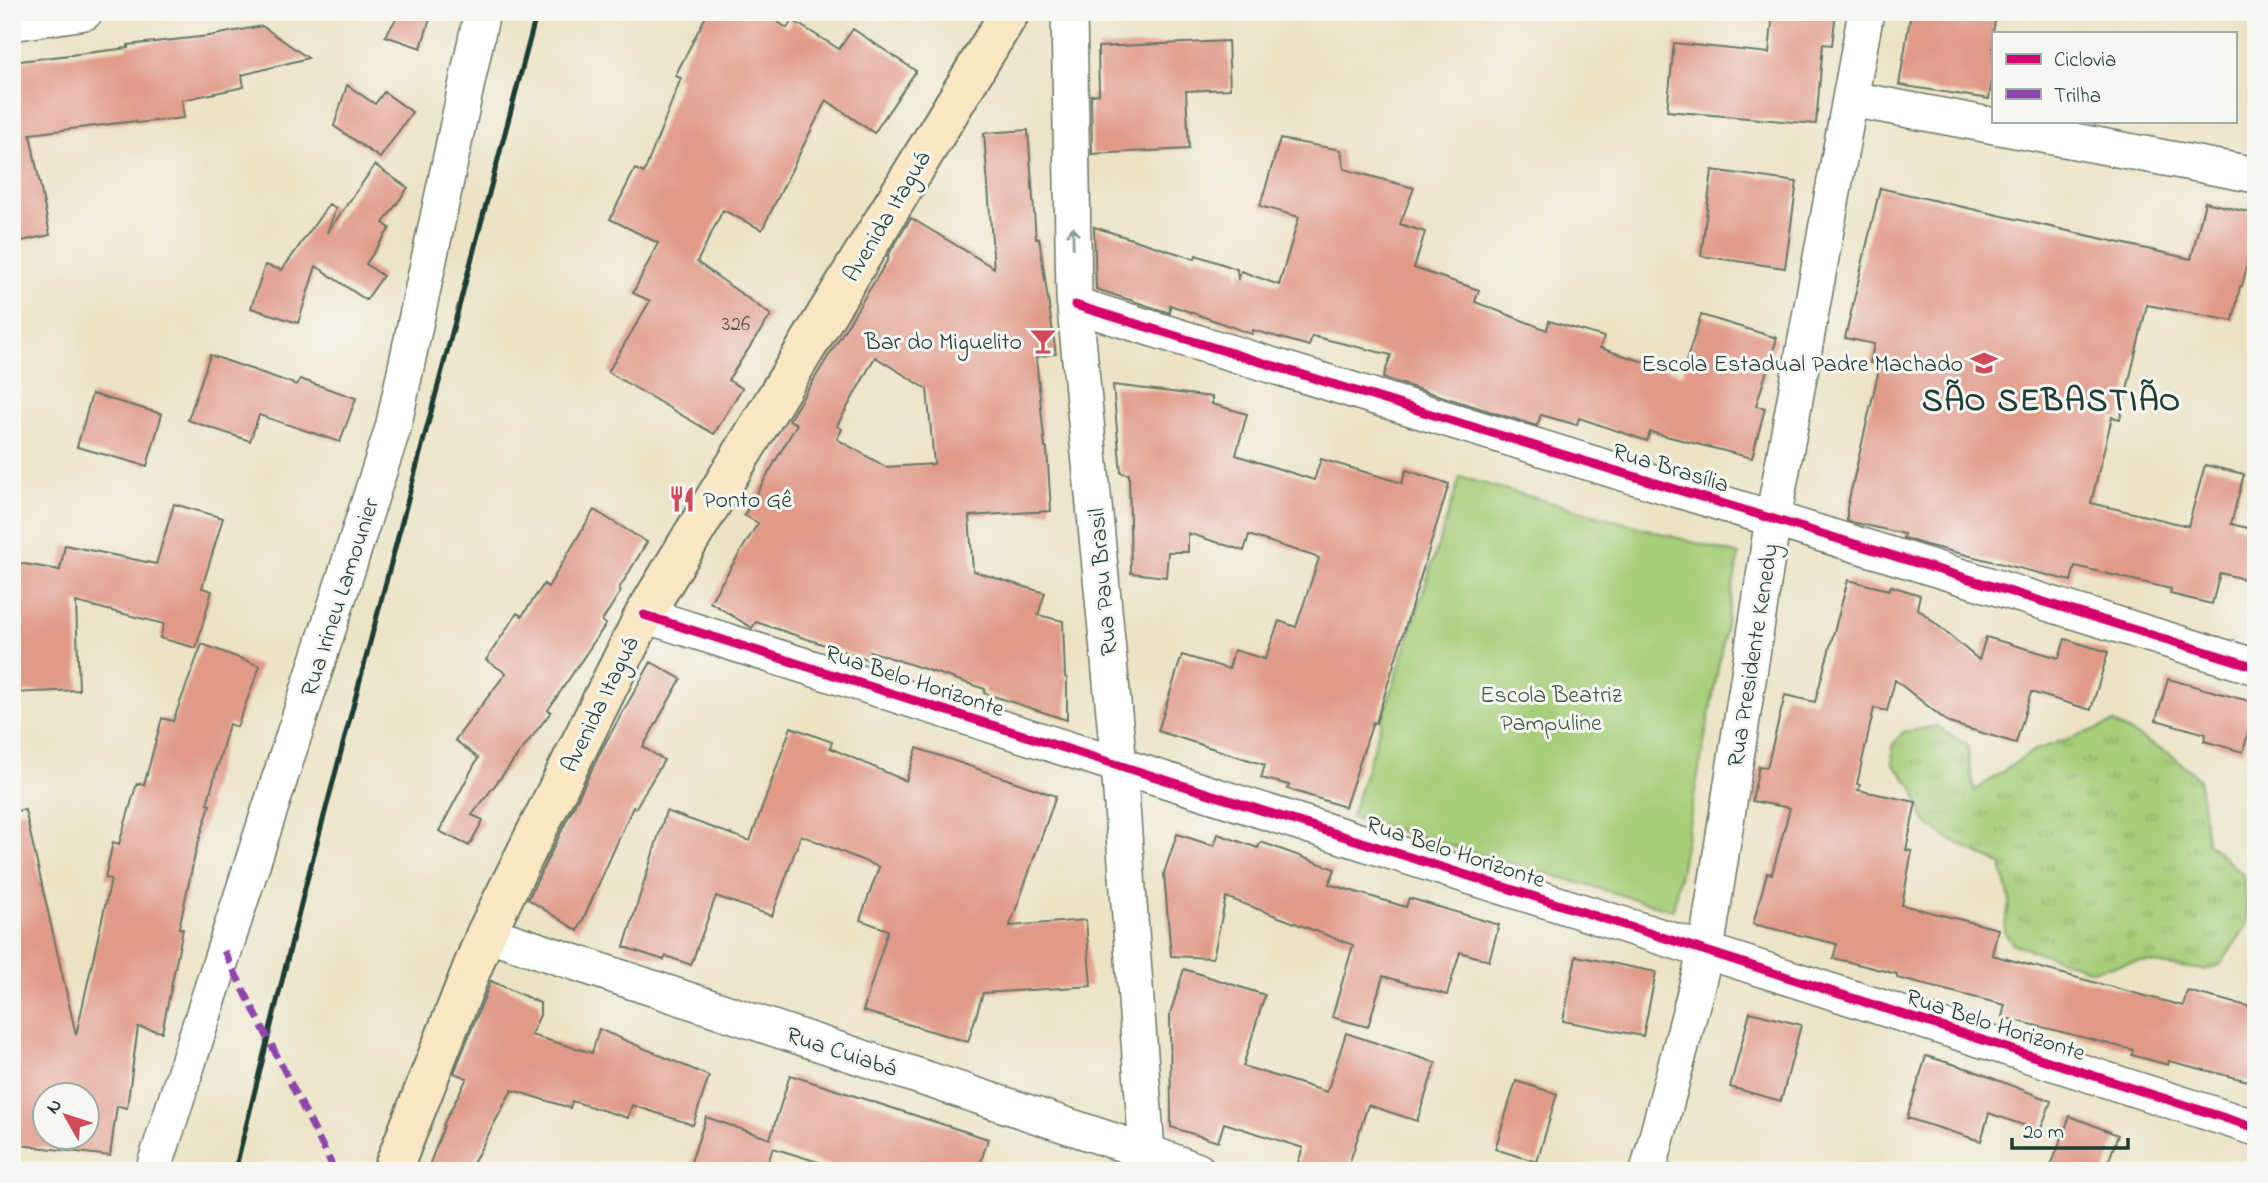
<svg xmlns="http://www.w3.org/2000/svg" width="2268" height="1183" font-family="'Indie Flower',sans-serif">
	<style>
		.grass { fill: url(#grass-tufts); stroke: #638656; stroke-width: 2 }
		.park { fill: #a7ce79; stroke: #638656; stroke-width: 2 }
		.building { fill: #e19a88; fill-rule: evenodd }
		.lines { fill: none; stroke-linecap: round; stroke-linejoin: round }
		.minor-casing { stroke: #677766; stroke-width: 38 }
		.secondary-casing { stroke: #677766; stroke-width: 42 }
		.minor { stroke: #fff; stroke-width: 35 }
		.secondary { stroke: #fae7c3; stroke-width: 38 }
		.rail { stroke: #1f3d34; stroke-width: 5 }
		.quiet { stroke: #8e44ad; stroke-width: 7; stroke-dasharray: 14 7; stroke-linecap: butt }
		.cycleway-casing { stroke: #f6f6f2; stroke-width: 13 }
		.cycleway { stroke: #d6006c; stroke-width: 9 }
		.oneway { stroke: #8f9e9a }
		.labels { text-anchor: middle; stroke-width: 6; stroke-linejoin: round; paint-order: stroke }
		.number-label { font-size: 21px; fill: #505449 }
		.street-label { font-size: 24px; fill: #1f3d34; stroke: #f6f6f2 }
		.poi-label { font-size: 24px; fill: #1f3d34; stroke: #f6f6f2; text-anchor: end }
		.park-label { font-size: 24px; fill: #3a5a42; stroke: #f6f6f2 }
		.district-label { font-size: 32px; font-weight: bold; letter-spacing: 2px; fill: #1f3d34; stroke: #f6f6f2 }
	</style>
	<defs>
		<pattern id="grass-tufts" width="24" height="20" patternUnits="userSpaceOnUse" patternTransform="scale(1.75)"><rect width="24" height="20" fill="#a7ce79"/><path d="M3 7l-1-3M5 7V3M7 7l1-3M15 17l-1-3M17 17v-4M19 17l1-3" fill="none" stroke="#87a864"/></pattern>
	</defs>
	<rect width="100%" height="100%" fill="#f6f6f2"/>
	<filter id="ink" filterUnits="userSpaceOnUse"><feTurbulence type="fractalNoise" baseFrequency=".0143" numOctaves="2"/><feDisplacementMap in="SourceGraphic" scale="14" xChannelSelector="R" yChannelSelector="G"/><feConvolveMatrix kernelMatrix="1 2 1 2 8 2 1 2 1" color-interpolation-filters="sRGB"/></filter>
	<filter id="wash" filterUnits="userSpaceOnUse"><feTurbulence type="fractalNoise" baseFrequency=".00686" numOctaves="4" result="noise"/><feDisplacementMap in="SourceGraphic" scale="28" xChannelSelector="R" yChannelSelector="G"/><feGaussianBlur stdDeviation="1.57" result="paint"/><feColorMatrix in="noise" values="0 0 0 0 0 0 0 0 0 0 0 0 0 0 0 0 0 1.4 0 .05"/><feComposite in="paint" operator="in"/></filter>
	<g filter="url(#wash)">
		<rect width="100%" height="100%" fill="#ece3c4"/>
		<path class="grass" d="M2113,723L2173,756L2199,778L2207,842L2243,875L2248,924L2220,965L2203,970L2139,961L2091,970L2013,944L2004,931L2010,899L2001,865L1943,836L1924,820L1914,788L1893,764L1892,746L1903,732L1936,726L1967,745L1974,791L2033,751Z"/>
		<path class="park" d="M1460,477L1739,555L1673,910L1351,817Z"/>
		<g id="blocks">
			<path class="building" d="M401,12H432L421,48L385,36Z
				M708,12H763L787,28L792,20L839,49L853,29L916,71L874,133L826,100L762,230L723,210L697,262L771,315L728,380L742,388L714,434L608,372L650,301L633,293L658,243L610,219L635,169L644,173L681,78L675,76Z
				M1773,12H1836L1832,45L1823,44L1816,124L1667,111L1674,43L1769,53Z
				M1911,12H1997L1993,32V73L1989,99L1899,85Z
				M262,26L308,58L242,75L244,87L182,100L184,118L136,123V121L30,134L50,235L12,243V62L128,48V45L209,36Z
				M1228,41L1230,89L1186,91L1189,149L1092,154L1091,95L1099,94L1098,47Z
				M347,85L375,104L384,92L412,112L380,158L334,126Z
				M1028,130L1036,239L1039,238L1056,354L1036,357L1045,448H1047L1051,511L969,516L973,571L1045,593L1038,615L1063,621L1065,677H1067V720L984,693L985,689L870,651L867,659L756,622L752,628L710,602L758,523L744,515L797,424L789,420L889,258L887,257L911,218L994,268L984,133ZM875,357L927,389L934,464L886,467L837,439L842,429L837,426Z
				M1280,139L1341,150L1344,169L1414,188L1400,224L1425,232L1414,268L1479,290L1475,302L1547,330L1549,321L1604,337L1600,348L1682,374L1701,315L1777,338L1756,406L1765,408L1752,458L1650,432L1647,441L1579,418L1577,425L1541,415L1537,426L1383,378L1391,355L1312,336L1309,346L1253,330L1252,334L1170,305V313L1096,289L1094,227L1195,259L1196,255L1237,269L1238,280L1241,271L1279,285L1299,217L1260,206Z
				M375,165L408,188L383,223L390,228L366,264L383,276L366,300L316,266L298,323L251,308L265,265L282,270L329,204L336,208L327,233Z
				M1712,170L1797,182L1785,268L1701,256Z
				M1880,188L2191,259L2205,202L2256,214V228L2242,286H2240L2233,321L2147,305L2120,419L2112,417L2091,503L2188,526L2205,465L2244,474L2231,524L2256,530V582L2220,573L2212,604L2170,594L2171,589L2075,566L2071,581L1926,545L1903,538L1904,534L1847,521V508L1880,365L1870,363L1874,344L1845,338Z
				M210,355L297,385L300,379L356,398L340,442L259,415L250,441L188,420Z
				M1113,385L1212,397V404L1247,414L1236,455L1314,480L1321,459L1402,483L1406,470L1449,484L1376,723L1373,722L1345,807L1288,789L1289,785L1261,778L1265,765L1158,731L1182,655L1229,669L1234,650L1265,659L1279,621L1296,627L1319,558L1249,535L1244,551L1188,533V552H1168L1166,577L1131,573L1129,474L1121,473Z
				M92,394L162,414L147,466L77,447Z
				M174,504L223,518L202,588L212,591L196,648L160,638L164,624L76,602L79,690L12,693V562L60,570L65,545L156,564Z
				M594,510L647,542L619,589L621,591L602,621L606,624L548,710L551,712L472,815L483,820L469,846L439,831L478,758L455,740L506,673L486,660L517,613L522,616L544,584L548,587Z
				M1848,580L1889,590L1891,586L1920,595L1917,608L1979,660L1986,637L2059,658L2065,639L2108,652L2091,710L2031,692L2016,743L1949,723L1895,680L1887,711L1874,708L1857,784L1860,785L1858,790L1916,802L1906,850L1912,851L1902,905L1998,929L1992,955L2183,1006L2187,991L2256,1008V1083L2169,1061L2168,1065L2132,1055L2133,1050L2002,1017L2005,1005L1897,978V974L1833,958L1837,944L1753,924L1767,873L1772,874L1790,808L1752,801L1759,766L1767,767L1785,695L1815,702Z
				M202,644L260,666L237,727L229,724L207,804L210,805L196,850L179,928L183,929L162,1032L138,1027L127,1108L117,1106L110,1156L12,1144V811L25,810L76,1035L111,879L105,878L113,842L119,844L137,783L144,785L162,718L173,721ZM46,1096H88V1138H46Z
				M651,662L681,679L643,747L664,760L635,809L633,807L578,931L528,899L603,747Z
				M2168,679L2256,703L2243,752L2204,741L2206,734L2156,720Z
				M791,727L832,742L830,748L906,781L917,748L1056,796L1010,926L1086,920L1091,986L983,993L968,1042L863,1011L888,930L860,920L879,867L801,835L772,916L716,896L691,965L666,956L664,960L624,947L666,811L750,841Z
				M1177,834L1214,846L1218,834L1258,848L1261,842L1335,869L1329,884L1406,907L1409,898L1499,925L1489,961L1460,952L1447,995L1383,976L1368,1027L1332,1017L1353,945L1226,897L1213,958L1171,956L1164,873Z
				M1576,956L1656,972L1643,1036L1563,1021Z
				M1184,969L1265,995L1243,1066L1327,1092L1346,1033L1436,1063L1417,1121L1368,1105L1347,1171H1295L1303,1148L1224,1123L1218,1142L1171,1127L1170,1014Z
				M491,981L540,1003V1015L531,1035L592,1053L599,1029L709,1076L693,1125L632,1105L628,1118L572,1101L570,1108L512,1090L469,1171H427L444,1126L443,1125L467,1078L454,1073Z
				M1750,1012L1801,1025L1781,1101L1730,1087Z
				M1926,1056L1969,1069L2051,1101L2040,1131L1989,1113L1981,1141L1907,1118Z
				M790,1075L988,1139L978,1171H847L773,1148L765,1171H688L706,1117L770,1139Z
				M1516,1081L1557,1094L1537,1162L1495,1149Z
				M2070,1116L2118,1135L2105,1171H2049Z"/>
		</g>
	</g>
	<g filter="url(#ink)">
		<use href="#blocks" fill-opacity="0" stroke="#677766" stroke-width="2"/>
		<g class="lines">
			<g class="minor-casing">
				<path id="minor" d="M1069,12L1074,297L1119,765L1147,1152
					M12,23L85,12
					M1851,99L2256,175
					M1075,305L2256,667
					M644,615L1706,951L2256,1128
					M486,933L1147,1152L1198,1171
					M153,1171L393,428L482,12
					M1648,1171L1706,951L1773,519L1866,12"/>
			</g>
			<g class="secondary-casing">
				<path id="secondary" d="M392,1171L486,933L644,615L1010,12"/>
			</g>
			<use href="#minor" class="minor"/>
			<use href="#secondary" class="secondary"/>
			<path class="rail" d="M235,1171L306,884L537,12"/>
			<path class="quiet" d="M224,951L335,1171"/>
			<g class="cycleway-casing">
				<path id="cycleway" d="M1075,305L2256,667
					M644,615L1706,951L2256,1128"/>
			</g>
			<use href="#cycleway" class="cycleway"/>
		</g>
		<defs><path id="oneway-shaft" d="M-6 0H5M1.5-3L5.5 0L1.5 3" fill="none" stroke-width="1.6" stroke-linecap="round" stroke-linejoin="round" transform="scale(1.75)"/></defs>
		<use class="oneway" href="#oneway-shaft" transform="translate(1073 237) rotate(-91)"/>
	</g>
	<defs>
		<g id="bar-bare" transform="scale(2.1)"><path d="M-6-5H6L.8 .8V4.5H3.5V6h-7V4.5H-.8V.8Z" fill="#d1495b" stroke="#f6f6f2" stroke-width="2.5" paint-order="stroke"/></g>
		<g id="school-bare" transform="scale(2.1)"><path d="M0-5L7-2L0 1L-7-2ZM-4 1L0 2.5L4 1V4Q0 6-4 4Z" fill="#d1495b" stroke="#f6f6f2" stroke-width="2.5" paint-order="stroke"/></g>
		<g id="restaurant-bare" transform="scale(2.1)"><path d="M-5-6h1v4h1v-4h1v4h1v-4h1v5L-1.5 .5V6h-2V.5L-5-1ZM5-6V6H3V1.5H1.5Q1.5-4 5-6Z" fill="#d1495b" stroke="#f6f6f2" stroke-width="2.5" paint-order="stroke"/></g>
	</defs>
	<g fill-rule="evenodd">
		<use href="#bar-bare" x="1043" y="341"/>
		<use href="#school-bare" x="1984" y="363"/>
		<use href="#restaurant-bare" x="682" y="499"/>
	</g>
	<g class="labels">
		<g class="number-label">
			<text x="736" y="330">326</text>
		</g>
		<g class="street-label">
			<text transform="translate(886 216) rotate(-59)" y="8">Avenida Itaguá</text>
			<text transform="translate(1671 467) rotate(17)" y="8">Rua Brasília</text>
			<text transform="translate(1102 582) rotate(-95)" y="8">Rua Pau Brasil</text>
			<text transform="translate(339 597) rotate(-72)" y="8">Rua Irineu Lamounier</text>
			<text transform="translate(1752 655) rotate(-81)" y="8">Rua Presidente Kenedy</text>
			<text transform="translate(915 680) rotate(18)" y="8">Rua Belo Horizonte</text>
			<text transform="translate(599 704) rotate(-64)" y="8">Avenida Itaguá</text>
			<text transform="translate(1456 851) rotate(18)" y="8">Rua Belo Horizonte</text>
			<text transform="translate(1996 1024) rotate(18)" y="8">Rua Belo Horizonte</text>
			<text transform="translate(842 1051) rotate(18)" y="8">Rua Cuiabá</text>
		</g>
		<g class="poi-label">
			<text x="1022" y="349">Bar do Miguelito</text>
			<text x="1963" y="371">Escola Estadual Padre Machado</text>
			<text x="703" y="507" text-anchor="start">Ponto Gê</text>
		</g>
		<g class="park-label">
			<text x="1551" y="702">Escola Beatriz<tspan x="1551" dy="28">Pampuline</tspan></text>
		</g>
		<g class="district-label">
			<text x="2052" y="410">SÃO SEBASTIÃO</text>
		</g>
	</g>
	<rect width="2268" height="1183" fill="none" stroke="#f6f6f2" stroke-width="42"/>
	<rect x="1992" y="32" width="245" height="91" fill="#f6f6f2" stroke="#a0aca6" stroke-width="2"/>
	<rect x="2006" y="54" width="35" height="10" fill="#d6006c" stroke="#a0aca6" stroke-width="2"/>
	<text x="2054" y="66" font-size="21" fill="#1f3d34">Ciclovia</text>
	<rect x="2006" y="89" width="35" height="10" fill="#8e44ad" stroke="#a0aca6" stroke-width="2"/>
	<text x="2054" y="102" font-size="21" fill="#1f3d34">Trilha</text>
	<g transform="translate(66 1116) rotate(309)"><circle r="33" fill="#f6f6f2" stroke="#a0aca6" stroke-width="2"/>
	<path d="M0-5L12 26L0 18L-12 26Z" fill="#d1495b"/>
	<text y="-10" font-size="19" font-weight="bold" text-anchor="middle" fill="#1f3d34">N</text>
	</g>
	<path d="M2012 1138v10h116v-10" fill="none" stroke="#1f3d34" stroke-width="3.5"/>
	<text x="2023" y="1138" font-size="21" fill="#1f3d34" stroke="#f6f6f2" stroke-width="5" paint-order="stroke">20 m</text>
</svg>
